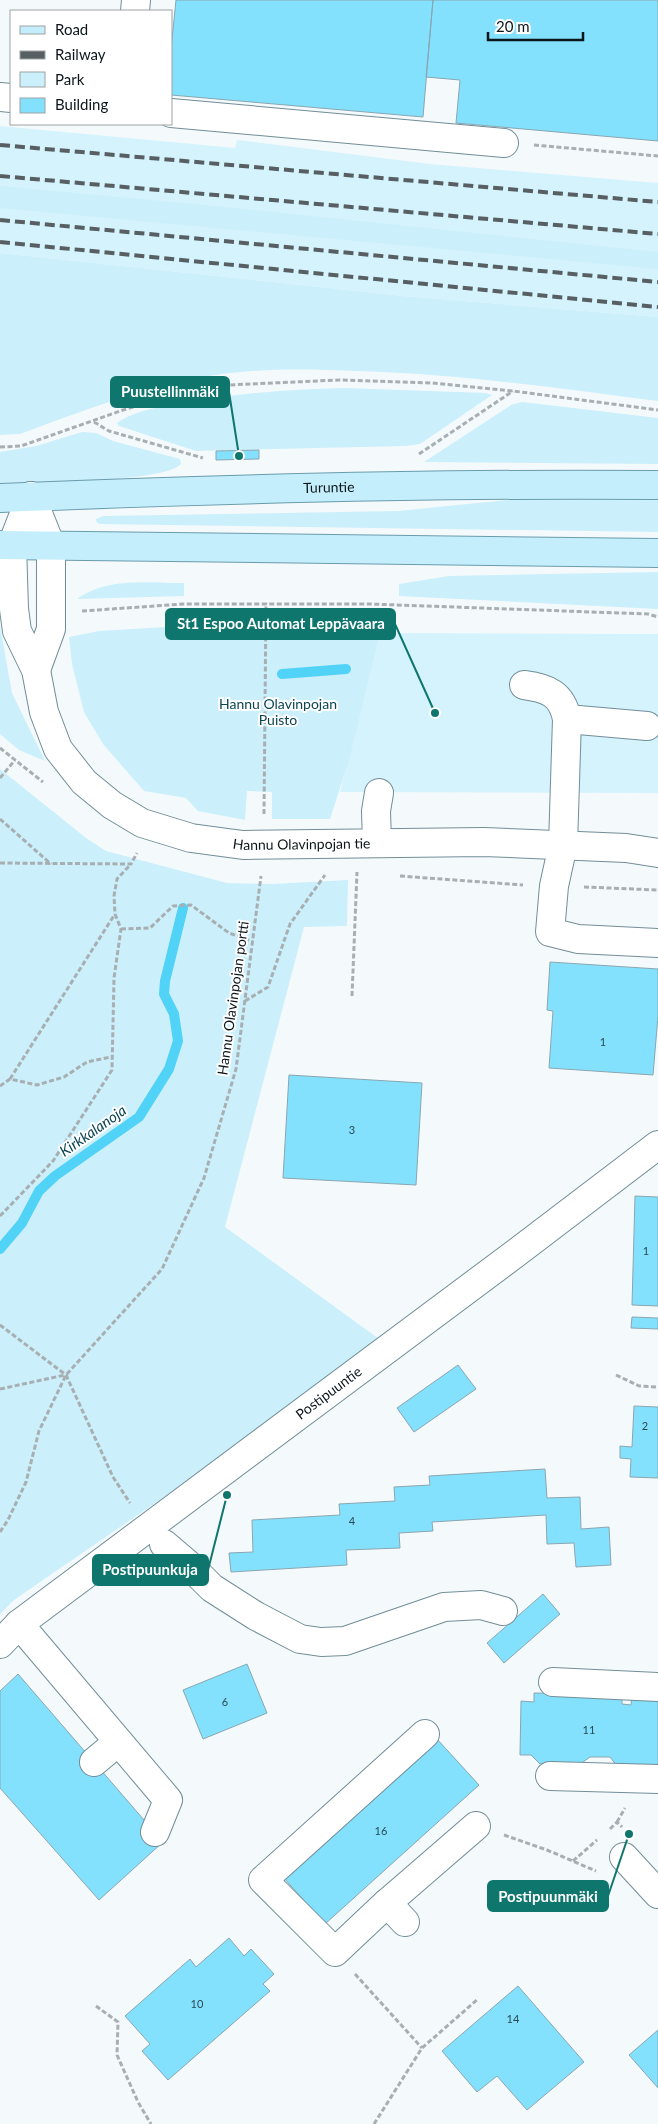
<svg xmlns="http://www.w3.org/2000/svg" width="658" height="2124" font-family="Lato,sans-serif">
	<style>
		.built { fill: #d4f3fd }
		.green { fill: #cbeffb }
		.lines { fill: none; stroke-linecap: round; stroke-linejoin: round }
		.stream { stroke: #51d2f7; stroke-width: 10 }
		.building { fill: #83e1fe; stroke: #8aa6b0 }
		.minor-casing { stroke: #728d97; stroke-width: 30 }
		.major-casing { stroke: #6a9bac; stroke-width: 30 }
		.path { stroke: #a8afb2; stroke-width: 3; stroke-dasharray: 5 2.5; stroke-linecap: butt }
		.minor { stroke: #fff; stroke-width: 28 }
		.major { stroke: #c4eefc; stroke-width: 28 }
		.rail { stroke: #575f63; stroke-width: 4; stroke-dasharray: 10 5; stroke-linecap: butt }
		.labels { text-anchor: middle; stroke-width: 4; stroke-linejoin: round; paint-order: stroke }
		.number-label { font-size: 11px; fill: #2a4953 }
		.street-label { font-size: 14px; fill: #0c161a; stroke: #fff }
		.park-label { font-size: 14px; fill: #0b4554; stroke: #fff }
		.water-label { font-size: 15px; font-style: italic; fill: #0b4554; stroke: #fff }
		.leader { fill: none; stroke: #0f766e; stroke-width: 2 }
		.callout-dot { fill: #0f766e; stroke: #fff; stroke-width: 2 }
		.callout { fill: #0f766e; stroke: #0f766e; stroke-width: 2 }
		.callout-label { font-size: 15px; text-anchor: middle; font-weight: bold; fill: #fff }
	</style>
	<rect width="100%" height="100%" fill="#f4fafc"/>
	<path class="built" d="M0,126L235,148L237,140L430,164L658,183V317L403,296L0,253Z
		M380,633L658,634V793L340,792Z"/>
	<path class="green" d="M0,186L205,205L658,252V269L0,208Z
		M0,253L403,296L658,317V401C558,388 459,374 358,371C310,369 262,368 215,375C148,385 83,411 20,434L0,435Z
		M345,388L486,393L492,395L420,444L405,446L196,451L119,426L117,423C137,409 165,406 189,402C241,393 292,389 345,388Z
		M522,402L658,418V464L424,462L511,405Z
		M82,432L96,433L113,441L180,459L181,464C164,483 30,482 0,483V452L36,446Z
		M555,497H658V532L100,524L97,523L96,519L103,516L398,511L517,499Z
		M658,572V609L399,596V584L449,576Z
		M184,583V596L77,599C107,577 149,583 184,583Z
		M249,622L250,632L380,633L349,760L330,819H272V792L247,791L245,820L198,811L186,798L144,791L103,744L84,712L72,664L69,637L99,631Z
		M0,626L12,693L45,761L19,750L0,734Z
		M0,769L86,838L106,851L227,883L273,884L348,880L347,926L304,927L225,1227L379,1339L161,1499L14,1600L0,1614Z"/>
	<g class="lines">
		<path class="stream" d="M282,674L346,669
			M0,1249L22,1223L39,1191L55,1176L139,1117L169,1069L178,1041L174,1014L164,994L165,981L183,908"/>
	</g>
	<path class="building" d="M176,0H433L423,117L171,95V49Z
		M433,0H658V141L456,123L460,80L426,77Z
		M259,450V459L216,460V451Z
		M550,962L658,969V1016L653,1075L549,1068L553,1011L547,1010Z
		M289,1075L422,1083L416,1185L283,1178Z
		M635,1196L658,1197V1306L632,1305Z
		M632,1317L658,1318V1329L631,1328Z
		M458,1365L476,1389L414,1432L397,1408Z
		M634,1406L658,1407V1478L630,1477L631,1459L620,1458V1446L632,1447Z
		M545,1469L547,1498L580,1497L581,1529L609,1527L611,1565L576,1567L574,1543L547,1544L546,1515L432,1522L433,1531L399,1533L400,1548L346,1550L347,1565L231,1572L229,1553L253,1552L252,1520L340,1515L339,1504L395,1501L394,1487L430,1485L429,1476Z
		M543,1594L560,1614L504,1663L487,1643Z
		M247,1664L267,1713L203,1739L183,1690Z
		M18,1674L163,1842L99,1900L0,1788V1691Z
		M534,1693L622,1695V1704L631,1705L632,1695H658V1767L617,1766L610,1757H590L579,1765L540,1764L531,1755H520L521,1701L534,1702Z
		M437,1739L479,1785L325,1924L283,1877Z
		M229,1938L244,1956L251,1949L274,1974L263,1984L270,1991L168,2080L142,2051L150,2044L125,2016L190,1959L196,1967Z
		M518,1986L584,2062L527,2110L497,2076L477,2092L442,2051Z
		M658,2030V2088L629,2055Z"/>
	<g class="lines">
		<g class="minor-casing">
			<g id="minor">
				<path d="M135,11L136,0"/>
				<path d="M0,97L11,98"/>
				<path d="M171,113L504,143"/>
				<path id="s1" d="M31,496L12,545L14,609L17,631L36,670L44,712L58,749L84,782L112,805L142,823L191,838L243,845L484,842L626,848L658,853"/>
				<path d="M31,496L51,546V629L36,670"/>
				<path d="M524,685C548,688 562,694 567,719L563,845L554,886L550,932L578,939L658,943"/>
				<path d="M567,719L647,726"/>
				<path d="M377,843L376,811L379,793"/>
				<path d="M164,1544L191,1567L212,1588L256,1616L300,1639L321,1642L345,1641L444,1607L481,1605L503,1611"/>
				<path d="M19,1624L168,1800L155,1832"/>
				<path id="s2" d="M0,1644L19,1624L516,1253L658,1145"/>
				<path d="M553,1682L658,1687"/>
				<path d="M94,1762L118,1742"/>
				<path d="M550,1776L658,1779"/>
				<path d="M624,1857L658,1894"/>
				<path d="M387,1903L476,1826"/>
				<path d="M405,1922L387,1903L335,1952L263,1880L425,1734"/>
			</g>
		</g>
		<g class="major-casing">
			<g id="major">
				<path id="s3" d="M0,498C219,489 439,483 658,485"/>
				<path d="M0,545L658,553"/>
			</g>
		</g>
		<path class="path" d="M534,145L658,156
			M94,422L109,431L203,458
			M0,447L21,446L123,410L206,386L339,380L432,383L513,391L658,410
			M419,454L513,391
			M82,611L184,604H370L648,614L658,617
			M0,748L43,782
			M0,778L15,760
			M264,814L266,603
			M0,819L51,864
			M0,863L131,864L137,853
			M400,876L523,885
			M584,887L658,890
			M121,929L150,928L173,906L191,905L229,933L252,941
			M352,996L357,872
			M245,1001L268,987L290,924L325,875
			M10,1079L115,914
			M0,1086L10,1079L37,1085L64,1077L87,1062L111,1057
			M0,1216L53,1161L112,1070L114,978L121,929L115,914L114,896L117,879L131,864
			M0,1325L66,1375L113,1477L130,1503
			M616,1375L639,1386L658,1387
			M0,1389L65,1375
			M0,1532L8,1520L26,1482L39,1431L66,1375L162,1269L204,1178L236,1069L261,876
			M617,1822L625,1808
			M610,1829L617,1822L622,1827
			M504,1835L547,1850L596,1871
			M573,1861L597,1840
			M355,1974L422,2048
			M96,2006L118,2022L117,2055L138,2102L151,2124
			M374,2124L422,2048L478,1999"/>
		<use href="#minor" class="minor"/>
		<use href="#major" class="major"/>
		<path class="rail" d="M0,145L658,202
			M0,176L658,234
			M0,220L658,282
			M0,242L658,307"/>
	</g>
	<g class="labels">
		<g class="number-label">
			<text x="603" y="1046">1</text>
			<text x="352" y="1134">3</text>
			<text x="646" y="1255">1</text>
			<text x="645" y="1430">2</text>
			<text x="352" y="1525">4</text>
			<text x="225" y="1706">6</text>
			<text x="589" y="1734">11</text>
			<text x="381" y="1835">16</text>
			<text x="197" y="2008">10</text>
			<text x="513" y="2023">14</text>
		</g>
		<g class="street-label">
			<text dy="5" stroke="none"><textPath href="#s3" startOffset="329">Turuntie</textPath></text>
			<text dy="5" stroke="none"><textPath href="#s1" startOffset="540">Hannu Olavinpojan tie</textPath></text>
			<text transform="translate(233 998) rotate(-82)" y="5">Hannu Olavinpojan portti</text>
			<text dy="5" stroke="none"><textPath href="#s2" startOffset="414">Postipuuntie</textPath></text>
		</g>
		<g class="park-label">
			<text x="278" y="709">Hannu Olavinpojan<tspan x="278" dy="16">Puisto</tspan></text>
		</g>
		<g class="water-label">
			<text transform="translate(93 1131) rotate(-35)" y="5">Kirkkalanoja</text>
		</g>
	</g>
	<path class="leader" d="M239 456L229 392M435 713L395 624M227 1495L208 1570M629 1834L608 1896"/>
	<g class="callout-dot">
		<circle cx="239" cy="456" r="5"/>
		<circle cx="435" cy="713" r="5"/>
		<circle cx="227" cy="1495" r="5"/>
		<circle cx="629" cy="1834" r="5"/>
	</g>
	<g class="callout">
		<rect x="111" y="377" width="118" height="30" rx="5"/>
		<rect x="166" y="609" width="229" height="30" rx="5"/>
		<rect x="93" y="1555" width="115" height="30" rx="5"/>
		<rect x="488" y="1881" width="120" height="30" rx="5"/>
	</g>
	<g class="callout-label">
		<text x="170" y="397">Puustellinmäki</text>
		<text x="281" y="629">St1 Espoo Automat Leppävaara</text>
		<text x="150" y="1575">Postipuunkuja</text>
		<text x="548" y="1902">Postipuunmäki</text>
	</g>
	<rect x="10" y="10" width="162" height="115" fill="#ffffff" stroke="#9ea2a3"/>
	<rect x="20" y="26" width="25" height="8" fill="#c4eefc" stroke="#9ea2a3"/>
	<text x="55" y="35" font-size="15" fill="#0c161a">Road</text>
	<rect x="20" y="51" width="25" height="8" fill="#575f63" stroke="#9ea2a3"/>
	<text x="55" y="60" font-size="15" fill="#0c161a">Railway</text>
	<rect x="20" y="72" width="25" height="15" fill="#cbeffb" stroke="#9ea2a3"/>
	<text x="55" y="85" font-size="15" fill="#0c161a">Park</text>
	<rect x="20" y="98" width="25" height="15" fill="#83e1fe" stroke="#9ea2a3"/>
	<text x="55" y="110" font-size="15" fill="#0c161a">Building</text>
	<path d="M488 32v8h95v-8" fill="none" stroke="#0c161a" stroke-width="2.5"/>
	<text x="496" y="32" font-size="15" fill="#0c161a" stroke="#ffffff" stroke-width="4" paint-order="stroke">20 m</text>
</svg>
